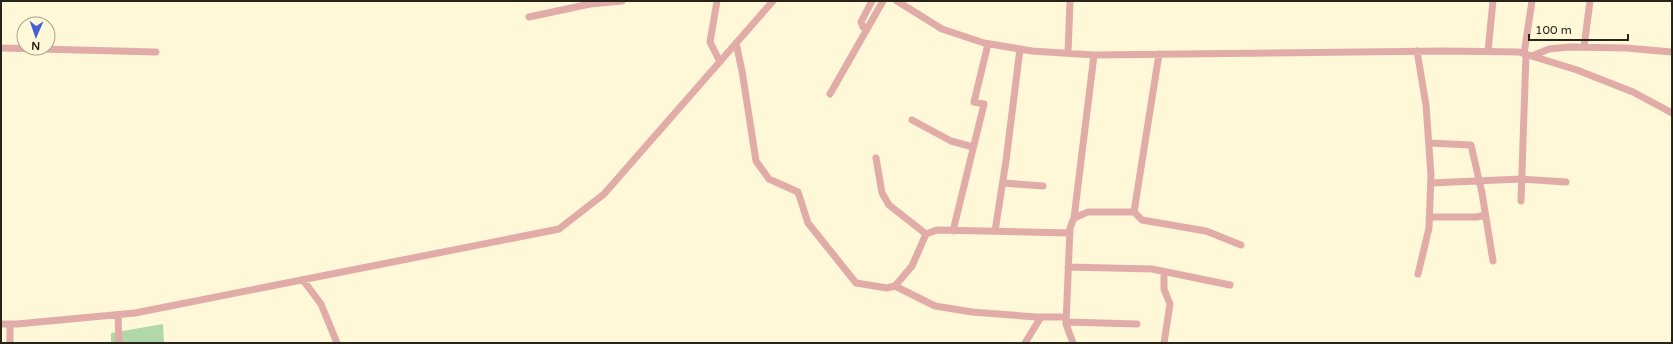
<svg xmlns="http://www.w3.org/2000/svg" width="1673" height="344" font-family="'Varela Round',sans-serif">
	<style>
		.green { fill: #b2d7a8 }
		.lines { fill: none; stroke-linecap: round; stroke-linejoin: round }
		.minor { stroke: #e1aca8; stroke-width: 7 }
	</style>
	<rect width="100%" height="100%" fill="#fef7d8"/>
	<path class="green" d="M163,324L164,343H111V333Z"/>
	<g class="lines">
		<path class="minor" d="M717,1L710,42L720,62
			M897,1L942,29L984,43L1032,51L1094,55L1445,51L1519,52L1577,70L1633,92L1672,113
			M529,17L590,4L622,1
			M867,29L863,27L861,22L872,1
			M736,43L742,71L756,161L769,179L798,192L808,223L856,283L887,288L895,286L935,306L972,312L1036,317H1066
			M1584,47L1590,1
			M1,48L156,52
			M1417,51L1426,105L1431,175L1429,228L1418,274
			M1488,51L1493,1
			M1068,53L1070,1
			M1524,54L1532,1
			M1532,56L1549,49L1569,47L1626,48L1672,52
			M830,94L883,1
			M912,120L951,141L973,147
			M1429,143L1471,145L1482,193L1493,261
			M876,158L882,193L889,205L926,234
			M1003,183L1043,186
			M1431,183L1521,179L1566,182
			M1521,201L1526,54
			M1134,212L1142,220L1206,231L1241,245
			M1429,217H1477L1485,215
			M1074,218L1094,55
			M953,231L984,104L974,102L988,44
			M995,231L1006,161L1020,49
			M1068,267L1152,269L1230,285
			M303,280L321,304L337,343
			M895,286L912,266L926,234L937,230L1070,233
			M118,315L119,343
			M1066,322L1137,324
			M1,324H17L135,313L559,229L604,194L773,1
			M10,324V343
			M1025,343L1041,317
			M1073,343L1066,324L1070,228L1074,218L1088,212H1134L1159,54
			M1164,343L1170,304L1164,289V272"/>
	</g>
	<rect width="1673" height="344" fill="none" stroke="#272519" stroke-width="4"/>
	<g transform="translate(36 36) rotate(182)"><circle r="19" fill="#fef7d8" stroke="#a8a38c"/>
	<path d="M0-3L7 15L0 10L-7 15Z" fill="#4560d3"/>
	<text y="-6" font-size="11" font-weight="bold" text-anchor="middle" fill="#272519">N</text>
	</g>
	<path d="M1529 34v6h99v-6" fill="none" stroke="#272519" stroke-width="2"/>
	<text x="1535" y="34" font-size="12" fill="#272519" stroke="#fef7d8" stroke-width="3" paint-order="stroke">100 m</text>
</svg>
